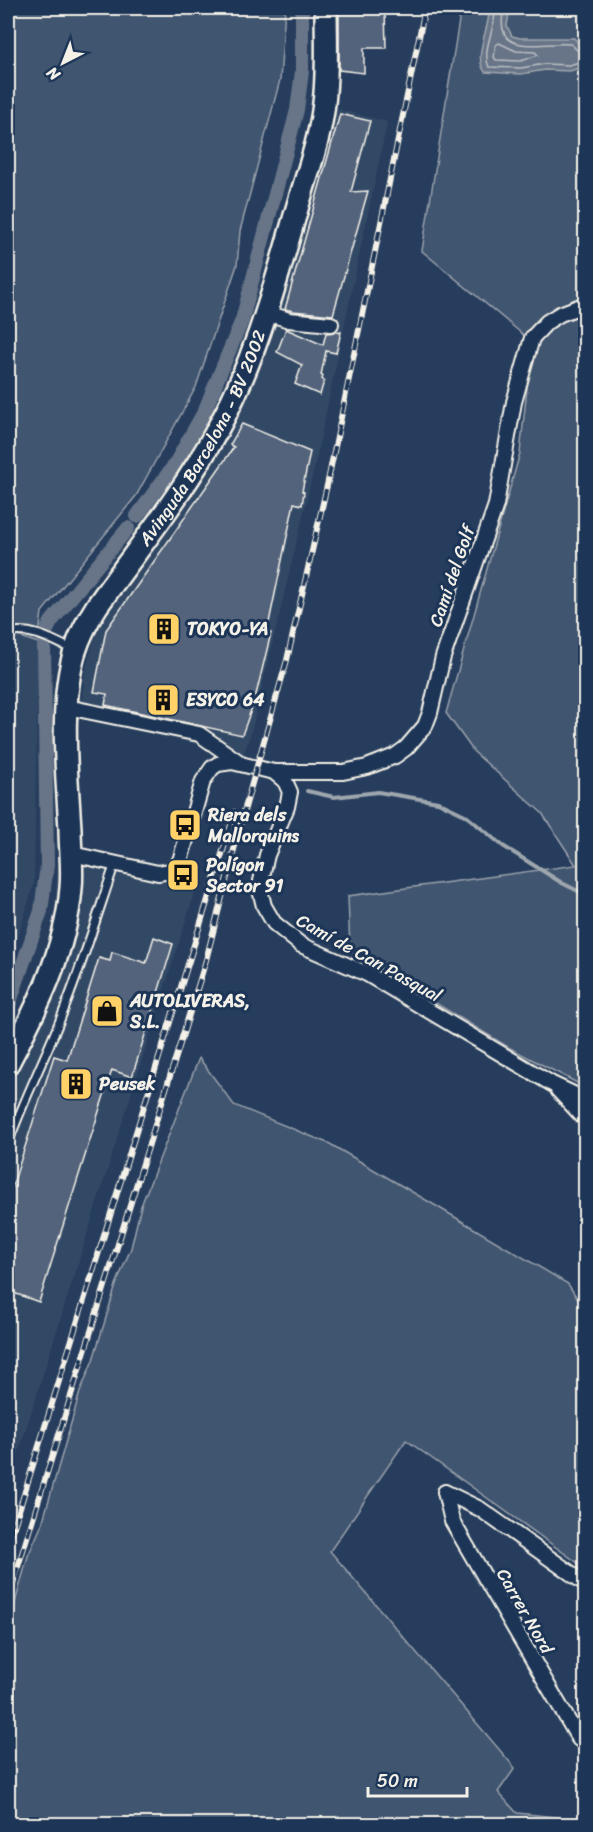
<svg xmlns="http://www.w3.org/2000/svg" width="593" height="1832" font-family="Sriracha,sans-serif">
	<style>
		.built { fill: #334966 }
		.green { fill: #40546f; stroke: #9aa2ac; stroke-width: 1.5 }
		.water { fill: #677588; stroke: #9fa7ae; stroke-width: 1.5 }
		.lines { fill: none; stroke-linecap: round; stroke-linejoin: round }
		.shore { stroke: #bcbfc2; stroke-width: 1.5 }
		.stream { stroke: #9fa7ae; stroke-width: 4 }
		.canal { stroke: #677588; stroke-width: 14 }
		.building { fill: #52647b; stroke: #f4f1e8; stroke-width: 1.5 }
		.lane-casing { stroke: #f4f1e8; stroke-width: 11 }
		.street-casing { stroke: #f4f1e8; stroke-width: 18 }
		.primary-casing { stroke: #f4f1e8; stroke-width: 26 }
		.lane { stroke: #1d3557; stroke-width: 7 }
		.street { stroke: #1d3557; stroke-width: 14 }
		.primary { stroke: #1d3557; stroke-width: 21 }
		.rail-casing { stroke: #f4f1e8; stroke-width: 6 }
		.rail { stroke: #1d3557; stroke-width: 4; stroke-dasharray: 11; stroke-linecap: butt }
		.labels { text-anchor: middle; stroke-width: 6; stroke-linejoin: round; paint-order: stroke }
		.street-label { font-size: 18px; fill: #f4f1e8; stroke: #1d3557 }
		.poi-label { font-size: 18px; font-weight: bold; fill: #f4f1e8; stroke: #1d3557; text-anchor: start }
	</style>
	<rect width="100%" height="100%" fill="#263d5d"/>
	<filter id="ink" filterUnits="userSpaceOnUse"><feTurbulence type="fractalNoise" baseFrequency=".0167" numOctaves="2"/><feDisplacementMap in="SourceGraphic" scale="12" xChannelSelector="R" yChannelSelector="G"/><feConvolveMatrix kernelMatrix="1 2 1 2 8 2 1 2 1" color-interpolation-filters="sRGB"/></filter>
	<g filter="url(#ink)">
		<path class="built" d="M333,108L387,122L385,133L314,469L251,733L243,755L80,717L85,672L96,633L224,433Z
			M8,633L38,643L34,883L8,971Z
			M59,851L117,868L196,888L8,1486V1037L15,1026L53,931Z"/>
		<path class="green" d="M8,8H285L280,80L240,231L237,265L196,387L136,496L42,612L38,643L8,633Z
			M461,8H585V1087L508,1047L350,951L348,896L576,865L542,813L474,752L446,713L520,453L532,342L422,251Z
			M199,1058L234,1105L330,1144L431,1203L568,1284L585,1310V1568L406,1440L330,1551L515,1768L498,1792L517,1813L585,1820V1824H8V1628L28,1556L42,1524L80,1392L93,1360L116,1285L131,1248L141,1206Z"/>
		<path class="water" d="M489,8H510L507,26L512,36L520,38H574L585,51V64L583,67L570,71L545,70L521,74L485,72C472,55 491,27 489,8Z"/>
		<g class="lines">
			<path class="shore" d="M495,8C497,26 481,49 489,67L521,68L545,64L569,65L586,60
				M504,8C492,59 539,41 571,44L580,53L586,54
				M499,43L516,51L535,52L538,55L521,61L496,60L494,57L496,45Z"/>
			<path class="stream" d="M307,791L334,797L378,792L438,802L465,815L503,846L562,883L586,895"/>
			<path class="canal" d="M137,516L175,464L204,412L242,320L297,110L302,71V8
				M47,630L51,622L128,528
				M8,1008L41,911L47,865L44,644"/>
		</g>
		<path class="building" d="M339,8H385L386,48H364V73L339,70Z
			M340,114L370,121L351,192L368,191L333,315L293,311L285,309Z
			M286,329L323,345L326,333L341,332L336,353L326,351L321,375L323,376L322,379L324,381L320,395L295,384L302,365L277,352Z
			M242,424L310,452L302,491L304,492L302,505L294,503L267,632L271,633L255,699L242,735L105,705L107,694L94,692L106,630L234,447L230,445Z
			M154,937L173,944L132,1077L112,1070L39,1302L8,1291V1200L54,1056L67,1060L99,958L110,961L112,952L146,963Z"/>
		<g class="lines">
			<g class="lane-casing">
				<path id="lane" d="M8,633C30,627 53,640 73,650
					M8,1144C23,1102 43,1062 60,1020C81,969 97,916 115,863"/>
			</g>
			<g class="street-casing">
				<path id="street" d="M267,313L289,320L331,324
					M67,707L199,734L239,762
					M274,772H343L367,767L395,756L406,748L425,726L430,713L443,657L496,505L514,402L532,338L547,322L560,314L586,304
					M72,854L158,873L171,871L180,861L203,781L212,768L218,764L232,762L274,772L285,781L290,792L287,807L267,855L261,881V894L264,906L274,923L301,945L367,974L552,1084L586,1100
					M558,1090L586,1120
					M445,1492L452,1521L579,1739L586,1743
					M445,1492L480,1509L586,1584"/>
			</g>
			<g class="primary-casing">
				<g id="primary">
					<path id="s1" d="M8,1063C37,1008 66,951 71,888C73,868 70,849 70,829C67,775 59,702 75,651C80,635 88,620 97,606C137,549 182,495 215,434C254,364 274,289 296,212C306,177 320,140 324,103C328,71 326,39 326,8"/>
				</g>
			</g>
			<use href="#lane" class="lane"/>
			<use href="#street" class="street"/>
			<use href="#primary" class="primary"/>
			<g class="rail-casing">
				<path id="rail" d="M8,1546L235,812
					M8,1599L206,960L241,822L287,660L328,481L425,8"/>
			</g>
			<use href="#rail" class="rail"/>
		</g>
	</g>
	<defs>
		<g id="building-square" transform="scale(1.725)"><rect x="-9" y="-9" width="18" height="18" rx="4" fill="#ffd166" stroke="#1d3557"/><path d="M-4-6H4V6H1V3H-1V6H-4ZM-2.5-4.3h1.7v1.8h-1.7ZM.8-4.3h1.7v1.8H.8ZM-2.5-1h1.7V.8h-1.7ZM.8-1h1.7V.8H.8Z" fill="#111"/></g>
		<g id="bus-square" transform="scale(1.725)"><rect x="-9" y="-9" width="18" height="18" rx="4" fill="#ffd166" stroke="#1d3557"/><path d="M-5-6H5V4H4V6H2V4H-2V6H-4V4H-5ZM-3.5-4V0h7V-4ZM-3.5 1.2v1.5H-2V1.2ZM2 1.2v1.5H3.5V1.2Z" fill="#111"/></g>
		<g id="shop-square" transform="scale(1.725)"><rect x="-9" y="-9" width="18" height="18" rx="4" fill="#ffd166" stroke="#1d3557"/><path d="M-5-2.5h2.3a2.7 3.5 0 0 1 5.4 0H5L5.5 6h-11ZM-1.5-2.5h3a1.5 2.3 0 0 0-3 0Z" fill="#111"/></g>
	</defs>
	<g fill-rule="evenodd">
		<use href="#building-square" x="164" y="629"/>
		<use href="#building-square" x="163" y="700"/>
		<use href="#bus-square" x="185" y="825"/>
		<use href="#bus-square" x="183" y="875"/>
		<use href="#shop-square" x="107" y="1011"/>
		<use href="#building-square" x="76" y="1084"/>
	</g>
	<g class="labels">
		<g class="street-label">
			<text dy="6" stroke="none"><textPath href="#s1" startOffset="675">Avinguda Barcelona - BV 2002</textPath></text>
			<text transform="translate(452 576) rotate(-71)" y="6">Camí del Golf</text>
			<text transform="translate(369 958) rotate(29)" y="6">Camí de Can Pasqual</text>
			<text transform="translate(525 1611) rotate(60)" y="6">Carrer Nord</text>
		</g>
		<g class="poi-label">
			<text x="187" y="635">TOKYO-YA</text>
			<text x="186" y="706">ESYCO 64</text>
			<text x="208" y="821">Riera dels<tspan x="208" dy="21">Mallorquins</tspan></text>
			<text x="206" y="871">Polígon<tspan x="206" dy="21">Sector 91</tspan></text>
			<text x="130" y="1007">AUTOLIVERAS,<tspan x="130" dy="21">S.L.</tspan></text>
			<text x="99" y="1090">Peusek</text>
		</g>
	</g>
	<rect width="593" height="1832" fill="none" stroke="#1d3557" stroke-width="30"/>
	<rect x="15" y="15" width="563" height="1802" fill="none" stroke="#f4f1e8" stroke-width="2" filter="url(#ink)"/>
	<g transform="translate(63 63) rotate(222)" stroke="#1d3557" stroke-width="4.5" paint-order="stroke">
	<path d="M0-4.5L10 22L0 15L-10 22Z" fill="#f4f1e8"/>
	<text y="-9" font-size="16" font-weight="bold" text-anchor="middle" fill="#f4f1e8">N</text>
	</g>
	<path d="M368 1787v9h99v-9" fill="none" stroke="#f4f1e8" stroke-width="3"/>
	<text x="377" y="1787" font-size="18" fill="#f4f1e8" stroke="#1d3557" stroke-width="4.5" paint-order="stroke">50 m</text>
</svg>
